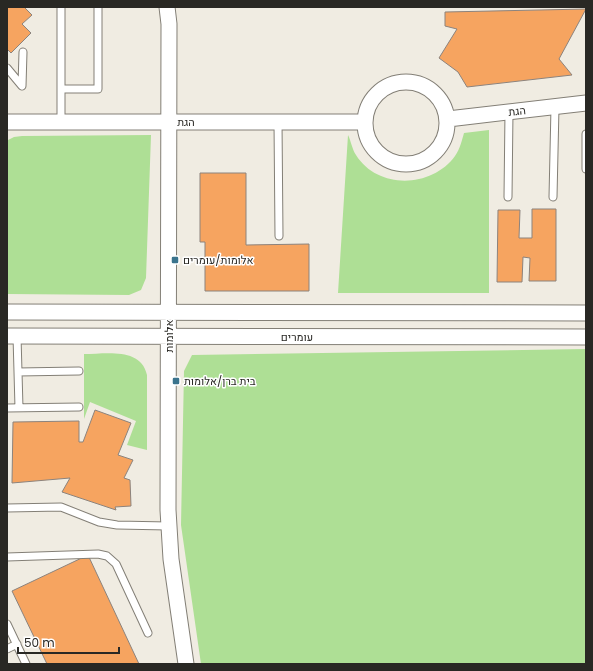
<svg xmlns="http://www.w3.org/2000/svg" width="593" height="671" font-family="Poppins,Heebo,sans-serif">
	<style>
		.green { fill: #aedf95 }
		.building { fill: #f6a460; stroke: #8c837d }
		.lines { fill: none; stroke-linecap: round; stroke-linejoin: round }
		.service-casing { stroke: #837f76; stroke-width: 9 }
		.minor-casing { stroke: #837f76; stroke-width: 17 }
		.service { stroke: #fff; stroke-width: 7 }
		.minor { stroke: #fff; stroke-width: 15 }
		.poi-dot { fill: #3b748d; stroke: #fff; stroke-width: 1.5 }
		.labels { text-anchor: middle; stroke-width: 3; stroke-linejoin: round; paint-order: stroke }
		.street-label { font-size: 11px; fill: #292824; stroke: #fff }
		.poi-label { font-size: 11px; fill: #292824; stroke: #fff; text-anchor: start }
	</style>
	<rect width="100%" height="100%" fill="#f0ece2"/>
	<path class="green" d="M489,130V293H338L348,135C351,141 352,149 356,155C378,190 432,188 455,156C460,149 462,140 464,133Z
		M151,135L146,278L141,290L129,295L7,294L8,140L14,137L22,136Z
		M586,349V664H201L181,525L184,371L192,355Z
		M84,354C106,354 141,347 147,375V450L127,445L136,421L90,402L84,419Z"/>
	<path class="building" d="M7,7H24L32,15L22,24L31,33L11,53L7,49Z
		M586,9L559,59L572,75L467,87L458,72L439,58L457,29L445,26V12Z
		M200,173H246V245L309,244V291H205V242H200Z
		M532,209H556V281H529L530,258L523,257L522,282H497L498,210H520L519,238H532Z
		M95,410L131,423L118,455L133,460L124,478L130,480L131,506L115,507L116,510L62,492L70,478L12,483L13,422L79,421V442H83Z
		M88,555L139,664H47L12,591Z"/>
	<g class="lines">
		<g class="service-casing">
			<path id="service" d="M7,68L22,86L23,52
				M61,89H98V7
				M61,122V7
				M278,122L279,236
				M586,134V169
				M508,197L509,112
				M553,197L555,107
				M17,336L19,408
				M18,372L79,371
				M7,408L79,407
				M7,508L61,507L99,522L117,525L168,526
				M7,557L98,554L107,556L116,564L148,633
				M7,624L26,664
				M7,649L17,644"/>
		</g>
		<g class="minor-casing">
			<path id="minor" d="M167,7L169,24L168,510L171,559L186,664
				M365 123a41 41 0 1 1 82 0a41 41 0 1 1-82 0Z
				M448,119L586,103
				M7,122H365
				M7,312L586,313
				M7,336L586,337"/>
		</g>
		<use href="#service" class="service"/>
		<use href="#minor" class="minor"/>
	</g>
	<g class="poi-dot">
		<rect x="171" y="256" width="8" height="8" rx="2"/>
		<rect x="172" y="377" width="8" height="8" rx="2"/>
	</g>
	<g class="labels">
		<g class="street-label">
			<text transform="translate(517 111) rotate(-6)" y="4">הגת</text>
			<text x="186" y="126">הגת</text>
			<text transform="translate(169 336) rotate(-90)" y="4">אלומות</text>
			<text x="297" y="341">עומרים</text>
		</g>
		<g class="poi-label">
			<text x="183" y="264">אלומות/עומרים</text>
			<text x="184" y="385">בית ברן/אלומות</text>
		</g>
	</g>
	<rect width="593" height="671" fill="none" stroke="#292824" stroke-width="16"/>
	<path d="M18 647v6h101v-6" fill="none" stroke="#292824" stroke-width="2"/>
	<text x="24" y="647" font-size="12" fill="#292824" stroke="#ffffff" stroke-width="3" paint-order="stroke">50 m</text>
</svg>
